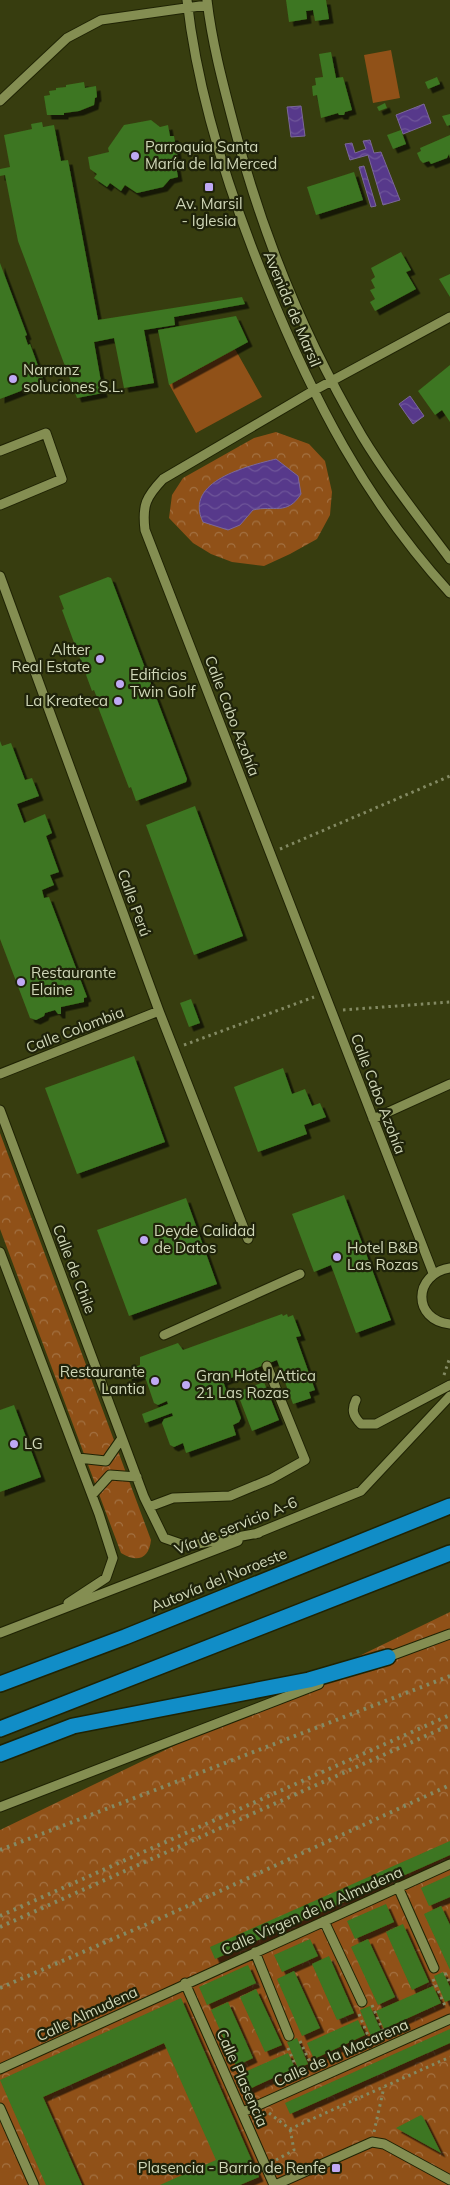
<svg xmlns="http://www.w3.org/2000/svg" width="450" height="2185" font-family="Mulish,sans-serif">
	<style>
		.grass { fill: #905118 }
		.park { fill: url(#park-crowns) }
		.water { fill: url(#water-waves); stroke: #7b6898 }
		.building { fill: #3c7620; filter: url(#shadow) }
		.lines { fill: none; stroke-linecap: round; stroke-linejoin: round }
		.minor-casing { stroke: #1f2304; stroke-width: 11 }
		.highway-casing { stroke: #1f2304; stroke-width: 18 }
		.path { stroke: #838a63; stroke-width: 3; stroke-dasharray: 2.5 4; stroke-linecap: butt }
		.minor { stroke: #848e52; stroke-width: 9 }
		.highway { stroke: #118dc7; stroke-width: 15 }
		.rail { stroke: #848a64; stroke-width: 4; stroke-dasharray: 2.5 5; stroke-linecap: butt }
		.poi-dot { fill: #bfa9f4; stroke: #1f230a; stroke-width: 2 }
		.labels { text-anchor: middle; stroke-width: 4.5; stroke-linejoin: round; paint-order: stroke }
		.poi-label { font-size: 15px; fill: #d0d7b8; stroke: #1f230a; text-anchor: start }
		.street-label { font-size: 15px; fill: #d0d7b8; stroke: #1f230a }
	</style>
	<defs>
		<pattern id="park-crowns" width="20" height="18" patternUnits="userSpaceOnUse" patternTransform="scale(1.25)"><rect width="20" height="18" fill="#905118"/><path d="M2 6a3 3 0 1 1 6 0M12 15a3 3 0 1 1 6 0" fill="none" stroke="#a37142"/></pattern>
		<pattern id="water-waves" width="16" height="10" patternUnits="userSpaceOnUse" patternTransform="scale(1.25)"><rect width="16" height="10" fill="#57398b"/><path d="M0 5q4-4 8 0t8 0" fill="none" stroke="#6e5599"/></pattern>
		<filter id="shadow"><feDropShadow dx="4.5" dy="4.5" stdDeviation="0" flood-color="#0009"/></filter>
	</defs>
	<rect width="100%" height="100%" fill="#373d0f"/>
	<path class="grass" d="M391,50L400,98L373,103L364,55Z
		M235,349L262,397L196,433L169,384Z"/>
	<path class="park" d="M276,432L309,444L325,461L332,492L330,515L317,539L290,554L264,566L232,562L211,554L193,543L169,518L172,495L183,478L254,438Z
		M0,1133L151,1540C149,1559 137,1563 121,1553L0,1229Z
		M450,1612V2185H0V1830Z"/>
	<path class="water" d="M424,104L431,123L403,134L396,115Z
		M301,106L305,136L291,137L287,107Z
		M370,140L374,153L381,152L400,200L383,205L368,155L350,160L345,144L352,143L355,153L366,149L363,141Z
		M364,166L376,206L371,207L359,167Z
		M410,396L424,416L413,424L399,404Z
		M276,459L298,476L301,494C287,516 274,505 253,510L240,525L228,530L203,522C183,481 248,466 276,459Z"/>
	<path class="building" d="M286,0H326L329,19L315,21L313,10L306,11L307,19L289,22Z
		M331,52L336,78L343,77L352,110L345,112L344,115H339L338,113L321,118L317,95L313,96L312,86L316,85L315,78L323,77L319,54Z
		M437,77L440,84L428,89L425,82Z
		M84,82L85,88L96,86L97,97L95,98L94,105L79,111L64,113V115H47L44,96L50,95L49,91L56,90V88L66,87V85Z
		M385,103L387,108L379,111L377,107Z
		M450,114V125L447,126L442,116Z
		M151,120L160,127L168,125L170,136H174L179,165L176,166L178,177L170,179L163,187L137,193L125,185L121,191L110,183L107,187L94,178L97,174L90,169L88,157L109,152L108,148L124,125Z
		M42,122L43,127L54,125L61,161L68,160L98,320L242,297L245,304L174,317L175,325L144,330L154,383L124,388L114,338L94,342L103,393L77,398L18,241L5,175L0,176V169L10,167L4,135L32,129L31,124Z
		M401,130L406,144L393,149L387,135Z
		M450,135V158L449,154L447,158L431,164L429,161L423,163L420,160L417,153L421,151L420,148Z
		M354,172L363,200L316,215L307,187Z
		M401,252L411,270L406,272L416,289L375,311L370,302L375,299L370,290L375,288L371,280L375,277L371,268Z
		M0,263L27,335L25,336L28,345L30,344L44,382L0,399Z
		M450,274V297L439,279Z
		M236,316L248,342L169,385L158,330Z
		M450,365V422L442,410L435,415L418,391Z
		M108,577L111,578L187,779L186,782L136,801L131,787L129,788L98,707L100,706L94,690L92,691L62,610L64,609L59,596Z
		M0,741L2,746L11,743L25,780L32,778L39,796L17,804L24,823L45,814L52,833L46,836L59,872L50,875L54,885L42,890L44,898L49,897L87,997L84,998V1002L61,1007V1014H58L55,1010L45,1013L44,1016L36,1020L30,1018L0,939Z
		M195,806L243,936L194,955L146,825Z
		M191,999L200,1023L189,1027L180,1003Z
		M134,1056L165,1142L77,1174L45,1088Z
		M283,1068L292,1094L305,1089L312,1106L320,1103L326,1117L304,1125L307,1134L258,1152L234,1087Z
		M344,1195L391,1320L356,1333L331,1265L314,1272L292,1214Z
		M186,1198L217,1284L129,1316L97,1230Z
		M282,1314L283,1316L287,1314L288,1317L293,1315L301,1336L296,1337L315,1390L309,1392L311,1398L293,1404L277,1360L223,1381L228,1395L233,1396L241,1418L239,1422L233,1425L236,1435L186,1453L183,1443L174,1447L170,1445L162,1423L164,1419L173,1416L172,1413L145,1423L142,1414L168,1404L167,1401L158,1405L154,1403L144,1374L129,1380L125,1371L140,1365V1357L178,1343L183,1350Z
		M264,1382L279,1420L252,1431L237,1392Z
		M14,1405L41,1477L0,1492V1410Z
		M450,1841V1855L215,1959L210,1947Z
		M450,1875V1897L429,1906L421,1888Z
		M386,1904L394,1922L355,1939L347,1921Z
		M441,1906L450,1925V1970L424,1914Z
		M403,1924L429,1982L412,1990L386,1932Z
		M310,1939L318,1956L282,1972L274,1955Z
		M368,1939L395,1997L378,2005L351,1947Z
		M329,1956L354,2013L337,2020L312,1964Z
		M248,1965L256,1983L207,2005L199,1987Z
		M294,1971L320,2028L302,2036L277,1979Z
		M443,1972L450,1987V2000L445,2002L434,1976Z
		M433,1986L441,2003L384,2029L376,2011Z
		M256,1989L282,2045L265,2052L240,1997Z
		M181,1998L259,2177L240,2185H160L216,2160L164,2043L43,2097L82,2185H46L0,2080Z
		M228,2002L253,2058L236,2066L211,2010Z
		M370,2006L381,2031L371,2036L360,2010Z
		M358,2020L365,2035L314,2059L307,2043Z
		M450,2029V2043L290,2114L285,2103Z
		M297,2038L308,2064L298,2068L287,2042Z
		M288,2053L295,2068L245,2091L238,2075Z
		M421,2115L423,2117L441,2153L396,2128Z"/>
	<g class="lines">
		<g class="minor-casing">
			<path id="minor" d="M187,0C198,98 229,193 266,283C313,399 365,500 450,593
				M207,0C212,43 223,84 234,126C262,234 305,339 362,436C388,479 420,519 450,559
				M0,101L67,38L101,20L207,5
				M0,451L46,433L62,479L0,505
				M0,576L159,1011L248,1239
				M0,1074L159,1011
				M0,1110L144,1497L164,1538L187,1546L259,1533
				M373,1119L450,1084
				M0,1252L99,1514L113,1558L106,1578L68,1603
				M450,1268C413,1274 412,1320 450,1324
				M433,1273L145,530C142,505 146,497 163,479L313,391L450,317
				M164,1335L300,1274
				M356,1400C351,1410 353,1416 361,1424H376L450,1385
				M78,1458L106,1461L122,1438
				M92,1495L110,1475L137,1477
				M149,1507L173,1498L230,1496L271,1479L305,1460L267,1366
				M255,1534L361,1491L450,1396
				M0,1633L238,1541
				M385,1658L450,1634
				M0,1807L319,1684
				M398,1887L434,1968
				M324,1921L362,2002
				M255,1952L289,2036
				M185,1983L274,2185
				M0,2069L450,1864
				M0,2108L34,2185
				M243,2112L450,2019
				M275,2185L372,2142L384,2144L450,2180"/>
		</g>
		<g class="highway-casing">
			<path id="highway" d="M0,1684L125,1637L450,1506
				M0,1729L450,1553
				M0,1754L73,1726L309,1680L388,1657"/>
		</g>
		<path class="path" d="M280,849L450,776
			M343,1010L450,1002
			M184,1045L314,997
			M444,1375L450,1357
			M445,1973L450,1983
			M433,1979L446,2008
			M372,2005L385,2036
			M359,2014L371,2043
			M300,2041L313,2069
			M288,2048L299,2074
			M269,2113L290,2129L450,2057
			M374,2132L384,2087
			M276,2160L294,2150L290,2129"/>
		<use href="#minor" class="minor"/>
		<use href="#highway" class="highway"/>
		<path class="rail" d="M0,1850L450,1676
			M0,1916L450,1715
			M0,1927L450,1725
			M0,1988L168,1915L450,1785"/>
	</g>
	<g class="poi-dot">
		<circle cx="135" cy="156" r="5"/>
		<rect x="204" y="182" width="10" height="10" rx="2.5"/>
		<circle cx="13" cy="379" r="5"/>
		<circle cx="100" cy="659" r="5"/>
		<circle cx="120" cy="684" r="5"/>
		<circle cx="118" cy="701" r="5"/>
		<circle cx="21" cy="982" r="5"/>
		<circle cx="144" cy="1240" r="5"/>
		<circle cx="337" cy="1257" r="5"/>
		<circle cx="155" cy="1381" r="5"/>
		<circle cx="186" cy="1385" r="5"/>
		<circle cx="14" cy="1444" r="5"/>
		<rect x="331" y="2163" width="10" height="10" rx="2.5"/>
	</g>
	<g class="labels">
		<g class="poi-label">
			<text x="145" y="152">Parroquia Santa<tspan x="145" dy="17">María de la Merced</tspan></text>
			<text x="209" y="209" text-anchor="middle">Av. Marsil<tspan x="209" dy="17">- Iglesia</tspan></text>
			<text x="23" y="375">Narranz<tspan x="23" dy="17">soluciones S.L.</tspan></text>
			<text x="90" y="655" text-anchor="end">Altter<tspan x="90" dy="17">Real Estate</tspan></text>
			<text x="130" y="680">Edificios<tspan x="130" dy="17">Twin Golf</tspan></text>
			<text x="108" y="706" text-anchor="end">La Kreateca</text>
			<text x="31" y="978">Restaurante<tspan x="31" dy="17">Elaine</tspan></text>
			<text x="154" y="1236">Deyde Calidad<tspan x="154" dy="17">de Datos</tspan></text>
			<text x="347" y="1253">Hotel B&amp;B<tspan x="347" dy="17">Las Rozas</tspan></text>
			<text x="145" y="1377" text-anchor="end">Restaurante<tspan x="145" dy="17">Lantia</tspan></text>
			<text x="196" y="1381">Gran Hotel Attica<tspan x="196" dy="17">21 Las Rozas</tspan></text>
			<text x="24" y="1449">LG</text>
			<text x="326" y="2173" text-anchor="end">Plasencia - Barrio de Renfe</text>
		</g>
		<g class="street-label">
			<text transform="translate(292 309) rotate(67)" y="5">Avenida de Marsil</text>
			<text transform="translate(232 716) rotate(69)" y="5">Calle Cabo Azohía</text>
			<text transform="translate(134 903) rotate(70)" y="5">Calle Perú</text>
			<text transform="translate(75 1030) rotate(-21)" y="5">Calle Colombia</text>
			<text transform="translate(378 1094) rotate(69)" y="5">Calle Cabo Azohía</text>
			<text transform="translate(74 1269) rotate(69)" y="5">Calle de Chile</text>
			<text transform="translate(236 1526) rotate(-22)" y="5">Vía de servicio A-6</text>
			<text transform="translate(219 1580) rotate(-22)" y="5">Autovía del Noroeste</text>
			<text transform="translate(312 1911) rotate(-24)" y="5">Calle Virgen de la Almudena</text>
			<text transform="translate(87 2014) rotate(-25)" y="5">Calle Almudena</text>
			<text transform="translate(341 2053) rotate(-24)" y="5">Calle de la Macarena</text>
			<text transform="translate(242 2078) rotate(66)" y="5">Calle Plasencia</text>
		</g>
	</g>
</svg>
